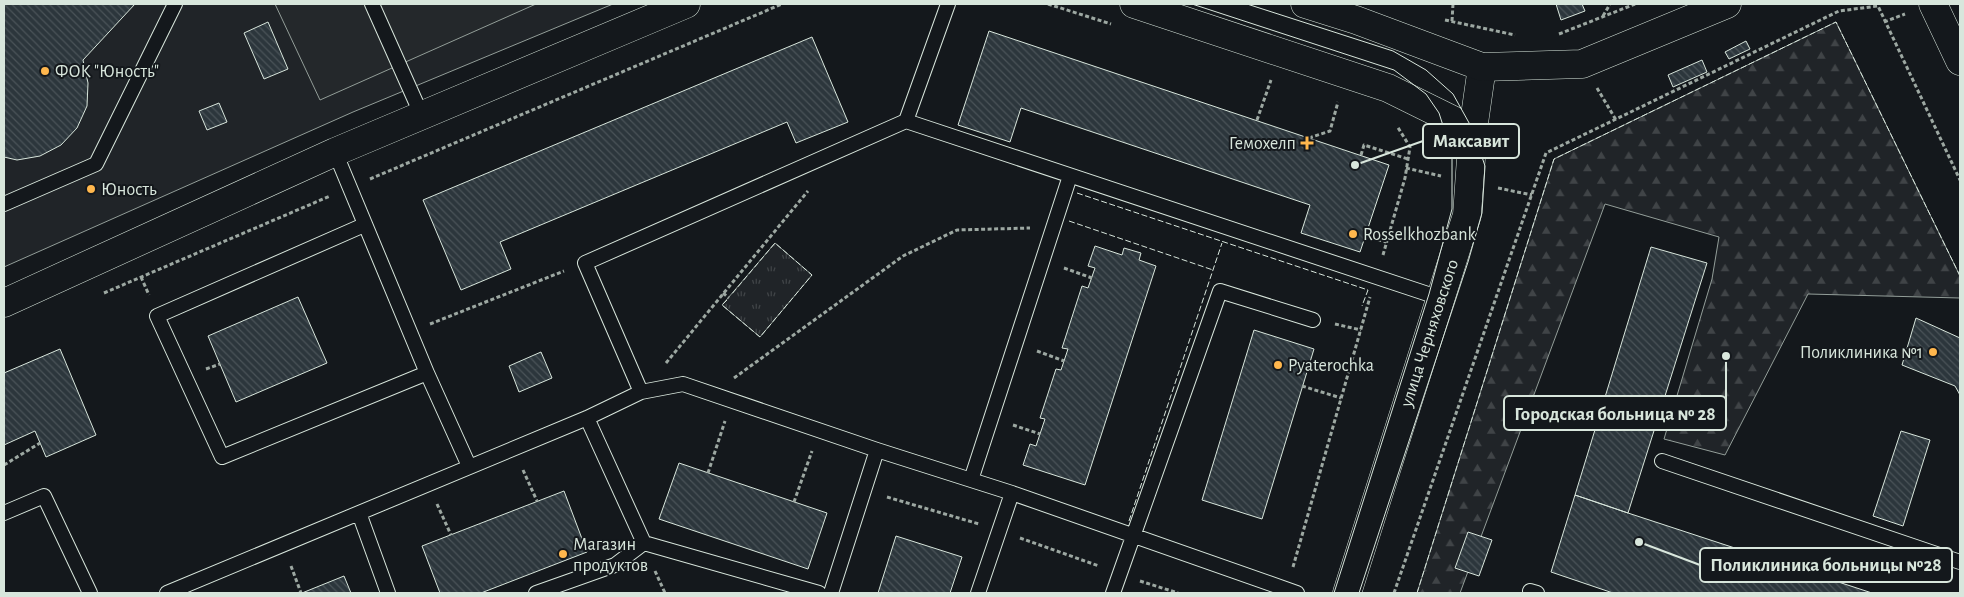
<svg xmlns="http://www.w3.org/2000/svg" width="1964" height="597" font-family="'Alegreya Sans',sans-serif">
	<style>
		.grass { fill: url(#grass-tufts); stroke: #939e99 }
		.forest { fill: url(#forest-firs); stroke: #939e99 }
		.pitch { fill: #202428; stroke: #939e99 }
		.parking { fill: #24282b; stroke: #939e99 }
		.building { fill: url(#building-back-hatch); stroke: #d8e6dc }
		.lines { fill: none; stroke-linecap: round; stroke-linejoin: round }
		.lane-casing { stroke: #d8e6dc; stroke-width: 16 }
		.street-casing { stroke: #d8e6dc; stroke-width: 29 }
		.secondary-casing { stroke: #d8e6dc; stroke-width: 29 }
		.path { stroke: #9da8a2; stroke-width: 3; stroke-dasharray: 4 2.5; stroke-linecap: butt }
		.lane { stroke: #14181c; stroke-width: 14 }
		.street { stroke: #14181c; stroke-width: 28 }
		.secondary { stroke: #14181c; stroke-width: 28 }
		.tram { stroke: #d8e6dc; stroke-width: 1 }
		.fence { stroke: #d8e6dc; stroke-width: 1; stroke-dasharray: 6 2.5; stroke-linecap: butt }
		.poi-dot { fill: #ffb74d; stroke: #14181c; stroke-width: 2 }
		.labels { text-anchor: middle; stroke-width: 4; stroke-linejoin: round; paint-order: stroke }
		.poi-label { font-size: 18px; fill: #d8e6dc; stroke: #14181c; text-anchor: start }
		.street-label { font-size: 18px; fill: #d8e6dc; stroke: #14181c }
		.leader { fill: none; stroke: #d8e6dc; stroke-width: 2 }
		.callout-dot { fill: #d8e6dc; stroke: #14181c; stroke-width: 2 }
		.callout { fill: #14181c; stroke: #d8e6dc; stroke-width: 2 }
		.callout-label { font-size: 19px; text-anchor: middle; font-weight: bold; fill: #d8e6dc }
	</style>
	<defs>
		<pattern id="grass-tufts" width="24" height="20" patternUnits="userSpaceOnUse" patternTransform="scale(1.25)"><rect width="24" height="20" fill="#202428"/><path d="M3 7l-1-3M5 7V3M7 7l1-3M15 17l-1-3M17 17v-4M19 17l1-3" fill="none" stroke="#404447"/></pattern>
		<pattern id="forest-firs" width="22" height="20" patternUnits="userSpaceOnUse" patternTransform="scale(1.25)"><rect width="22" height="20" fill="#202428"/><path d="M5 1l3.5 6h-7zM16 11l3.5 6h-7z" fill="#404447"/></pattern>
		<pattern id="building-back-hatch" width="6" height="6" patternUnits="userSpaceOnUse" patternTransform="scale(1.25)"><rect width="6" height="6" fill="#2c363c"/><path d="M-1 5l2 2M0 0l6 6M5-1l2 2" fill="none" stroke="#4a5358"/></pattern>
	</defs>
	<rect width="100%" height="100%" fill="#14181c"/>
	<path class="grass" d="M775,243L812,275L760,337L722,305Z"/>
	<path class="forest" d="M1836,22L1960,276V298L1808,294L1725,455L1664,439L1712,279L1719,237L1605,204L1460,593H1417L1554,159Z"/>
	<path class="pitch" d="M4,4H613L353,112L4,267Z"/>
	<path class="parking" d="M275,4H536L320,100Z"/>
	<path class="building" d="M4,4H135L83,60L88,83L87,106L77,128L61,145L40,156L17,160L4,157Z
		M1556,4H1582L1585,11L1561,20Z
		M268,22L288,69L264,79L244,33Z
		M989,31L1389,165L1360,252L1301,233L1310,205L1021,108L1010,142L958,125Z
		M812,37L848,122L796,143L787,122L500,242L511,269L461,290L423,200Z
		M1746,41L1750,49L1729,59L1725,52Z
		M1702,60L1707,72L1673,87L1668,75Z
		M219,103L227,122L207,130L199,111Z
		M1095,246L1122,255L1124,248L1141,253L1139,260L1156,266L1085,485L1023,465L1030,444L1036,446L1045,419L1040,418L1056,369L1061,370L1068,349L1062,348L1082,286L1088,288L1095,268L1088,266Z
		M1651,247L1707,263L1628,513L1575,495Z
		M298,297L327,363L236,402L208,336Z
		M1916,318L1960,338V395L1955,386L1902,365Z
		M1254,330L1314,349L1262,519L1202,500Z
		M60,349L96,435L46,457L35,431L4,445V373Z
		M541,352L552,378L519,392L509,366Z
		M1901,431L1930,440L1903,526L1873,516Z
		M679,463L827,513L808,569L659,519Z
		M564,491L587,552L481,593H440L422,546Z
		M1575,495L1628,513L1872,593H1613L1551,572Z
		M1468,532L1492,540L1479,576L1455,568Z
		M896,536L962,557L950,593H878Z
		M344,576L351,593H302Z"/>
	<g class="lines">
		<g class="lane-casing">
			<path id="lane" d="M372,4L422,116
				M906,121L948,4
				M335,152L427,373L222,457L157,316L364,225
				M4,204L96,164L175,4
				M427,373L469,466
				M641,392L683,384L877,450L1012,493L1297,593
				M1662,461L1960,562
				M971,480L1070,176
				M4,513L44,496L90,593
				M359,513L388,593
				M644,543L819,593
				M1530,591L1537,593
				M167,593L587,418L641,392L585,263L906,121L1440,298
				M536,593L615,565L644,543L587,418
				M831,593L877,450
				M978,593L1012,493
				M1113,593L1220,291L1313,320"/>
		</g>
		<g class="street-casing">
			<path id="street" d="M1134,4L1388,88L1473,130
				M4,303L335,152L686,4
				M1347,593L1467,215L1473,130L1482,67"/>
		</g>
		<g class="secondary-casing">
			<path id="secondary" d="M1305,4L1356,20L1482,67L1582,64L1727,4
				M1933,4L1960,61"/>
		</g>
		<path class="path" d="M1048,4L1111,24
			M1603,16L1610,4
			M1445,20L1515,35
			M1452,21L1453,4
			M1884,22L1905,14
			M1559,34L1635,4
			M1597,88L1616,120
			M1257,120L1271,80
			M1309,138L1330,131L1338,102
			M1361,155L1364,145L1408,159
			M1406,168L1441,176
			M370,179L782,4
			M1498,188L1532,195
			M1365,236L1386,242
			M1383,255L1405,178L1410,147L1397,126
			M1064,268L1092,278
			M141,277L149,295
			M104,293L330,196
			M723,293L729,298
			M430,324L564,271
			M1335,324L1361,330
			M1037,351L1064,361
			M666,363L808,191
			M206,369L220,364
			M734,378L903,256L957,230L1030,228
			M1302,386L1341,398
			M1013,425L1040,434
			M4,465L40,443
			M523,470L537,501
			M708,473L725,421
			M887,497L979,524
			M794,502L812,451
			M437,504L451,535
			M1020,538L1099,566
			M291,566L301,593
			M1293,567L1370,297
			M655,571L665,593
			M1140,581L1178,593
			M1394,593L1546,153L1839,11L1878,6L1960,180"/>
		<use href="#lane" class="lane"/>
		<use href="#street" class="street"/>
		<use href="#secondary" class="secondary"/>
		<path class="tram" d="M1192,4L1394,70L1426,94L1439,113L1452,154V209L1429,294L1334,593
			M1247,4L1393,51L1426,70L1453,94L1473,130L1485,166L1482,213L1468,262L1359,593"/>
		<path class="fence" d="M1077,193L1368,290L1362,306
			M1069,221L1213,270
			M727,300L722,305L760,337L812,275L775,243L731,295
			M1129,521L1222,243
			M1417,593L1554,159L1836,22L1960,276"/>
	</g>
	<g class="poi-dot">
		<circle cx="45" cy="71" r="5"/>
		<path d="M1304.5 135.5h5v5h5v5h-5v5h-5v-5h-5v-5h5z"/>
		<circle cx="91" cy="189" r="5"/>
		<circle cx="1353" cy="234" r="5"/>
		<circle cx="1933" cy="352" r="5"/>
		<circle cx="1278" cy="365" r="5"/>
		<circle cx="563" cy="554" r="5"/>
	</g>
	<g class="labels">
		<g class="poi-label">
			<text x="55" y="77">ФОК "Юность"</text>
			<text x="1296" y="149" text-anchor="end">Гемохелп</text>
			<text x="101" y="195">Юность</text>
			<text x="1363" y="240">Rosselkhozbank</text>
			<text x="1923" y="358" text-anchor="end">Поликлиника №1</text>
			<text x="1288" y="371">Pyaterochka</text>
			<text x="573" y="550">Магазин<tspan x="573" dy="21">продуктов</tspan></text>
		</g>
		<g class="street-label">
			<text transform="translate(1429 333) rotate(-72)" y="6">улица Черняховского</text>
		</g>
	</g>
	<path class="leader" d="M1355 165L1423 141M1726 356L1726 413M1639 542L1700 565"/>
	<g class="callout-dot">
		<circle cx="1355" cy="165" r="5"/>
		<circle cx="1726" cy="356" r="5"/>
		<circle cx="1639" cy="542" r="5"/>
	</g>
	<g class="callout">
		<rect x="1423" y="124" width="96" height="34" rx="5"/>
		<rect x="1504" y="396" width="222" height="34" rx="5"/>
		<rect x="1700" y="548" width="252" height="34" rx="5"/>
	</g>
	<g class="callout-label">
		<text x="1471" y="147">Максавит</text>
		<text x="1615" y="420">Городская больница № 28</text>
		<text x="1826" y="571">Поликлиника больницы №28</text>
	</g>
	<rect width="1964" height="597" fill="none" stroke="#d8e6dc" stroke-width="10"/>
</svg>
